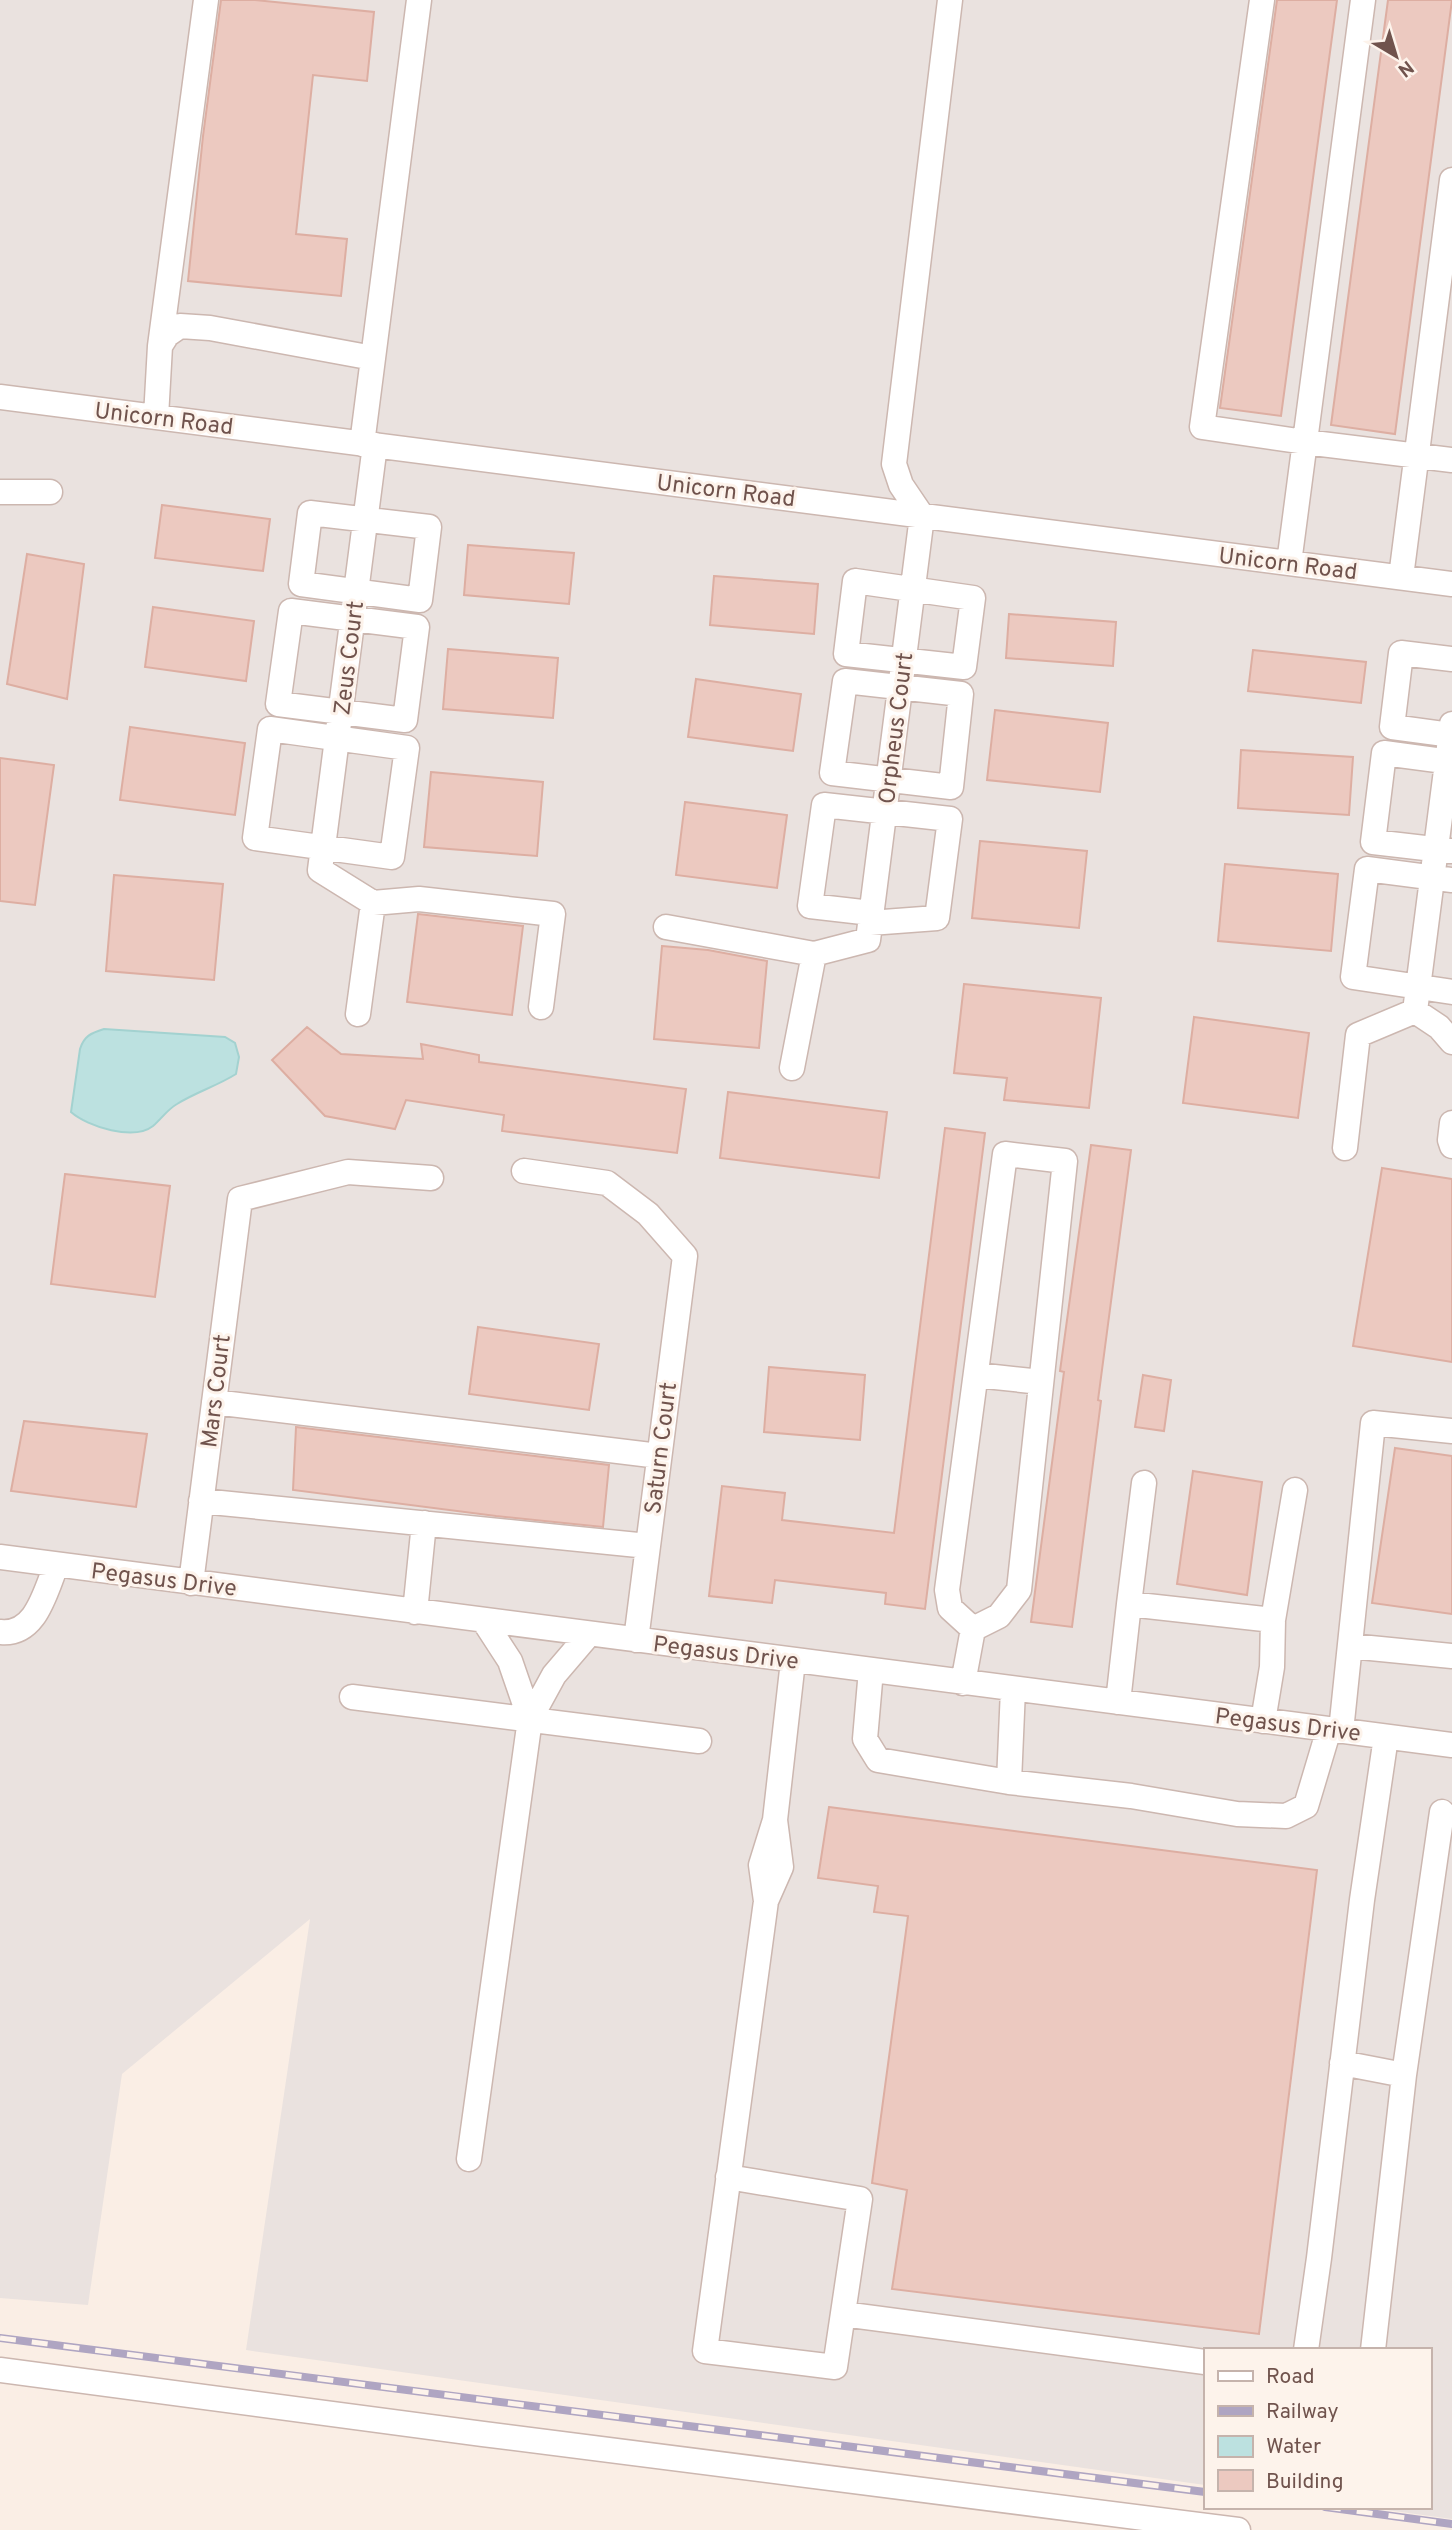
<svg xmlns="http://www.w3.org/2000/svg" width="1452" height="2530" font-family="Overpass,sans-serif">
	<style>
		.industrial { fill: #eae2df }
		.water { fill: #bce1e0; stroke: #a3d2d0; stroke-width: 2 }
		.building { fill: #ecc9c0; stroke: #ddaea2; stroke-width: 2 }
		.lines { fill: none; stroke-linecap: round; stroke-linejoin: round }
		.minor-casing { stroke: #ccb7b0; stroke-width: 27 }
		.minor { stroke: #fff; stroke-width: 24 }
		.rail-casing { stroke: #afa5c2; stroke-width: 8 }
		.rail { stroke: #fdf3eb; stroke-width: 5; stroke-dasharray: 16; stroke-linecap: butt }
		.labels { text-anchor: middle; stroke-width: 6; stroke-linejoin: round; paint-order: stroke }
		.street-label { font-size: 23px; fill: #70534d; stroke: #fdf3eb }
	</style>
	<rect width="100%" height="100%" fill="#faeee5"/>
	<path class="industrial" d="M0,0H1452V2519L1365,2507H1429V2350H1205V2485L246,2350L310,1919L122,2074L88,2305L0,2298Z"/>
	<path class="water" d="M104,1029L225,1037L235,1043L239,1057L236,1074C217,1086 196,1092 177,1104C168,1109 161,1119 153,1126C134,1141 88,1127 71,1112L80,1049C84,1036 91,1033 104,1029Z"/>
	<path class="building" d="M221,0H255L374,12L367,81L313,75L296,234L347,239L341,296L188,281L203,136Z
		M1277,0H1337L1281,416L1220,408Z
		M1388,0H1452L1395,434L1331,425Z
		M162,505L270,519L263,571L155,558Z
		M468,545L574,553L569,604L464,595Z
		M27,554L84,564L67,699L7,684Z
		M714,576L818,584L814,634L710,625Z
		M153,607L254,621L246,681L145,667Z
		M1009,614L1116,622L1113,666L1006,658Z
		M448,649L558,658L553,718L443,709Z
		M1253,650L1366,662L1361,703L1248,691Z
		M696,679L801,694L793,751L688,737Z
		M995,710L1108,723L1100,792L987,780Z
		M130,727L245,743L235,815L120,800Z
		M1241,750L1353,757L1349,815L1238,808Z
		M0,758L54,765L35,905L0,901Z
		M431,772L543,782L537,856L424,847Z
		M685,802L787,815L777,888L676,875Z
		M980,841L1087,851L1079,928L972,918Z
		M1225,864L1338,874L1331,951L1218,941Z
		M114,875L223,884L214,980L106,971Z
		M418,914L523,926L512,1015L407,1002Z
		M662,946L708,950L767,961L759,1048L654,1039Z
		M964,984L1101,998L1089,1108L1004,1100L1007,1078L954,1073Z
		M1194,1017L1309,1033L1298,1118L1183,1103Z
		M307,1027L341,1054L423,1059L421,1044L479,1055V1062L686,1089L677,1153L502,1131L504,1115L406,1100L395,1129L325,1116L272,1060Z
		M728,1092L887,1112L879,1178L720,1158Z
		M945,1128L985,1133L925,1609L885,1604L886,1593L775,1580L772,1603L709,1596L722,1486L785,1493L782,1520L894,1533Z
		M1091,1145L1131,1150L1098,1400L1101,1401L1072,1627L1031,1622L1064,1372L1060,1371Z
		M1382,1168L1452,1179V1362L1353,1346Z
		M65,1174L170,1186L155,1297L51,1284Z
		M478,1327L599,1344L589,1410L469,1394Z
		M769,1367L865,1375L860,1440L764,1432Z
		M1143,1375L1171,1380L1164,1431L1135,1427Z
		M24,1421L147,1434L136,1507L11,1491Z
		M296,1427L609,1465L603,1527L496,1516L293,1490Z
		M1395,1448L1452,1456V1614L1372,1603Z
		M1193,1471L1262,1482L1247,1595L1177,1584Z
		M829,1807L1317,1870L1259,2334L892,2289L907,2190L872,2183L908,1916L874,1912L878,1886L818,1878Z"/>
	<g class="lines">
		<g class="minor-casing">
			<path id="minor" d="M1262,0L1202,427L1305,442L1452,460
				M160,346L206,0
				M0,397L1452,584
				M156,417L160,346L167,335L180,326L210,328L373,358
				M362,444L419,0
				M0,492H50
				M310,513L429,527L420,600L301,584Z
				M1289,563L1363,0
				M1401,577L1452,180
				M855,581L973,598L964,667L846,654Z
				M291,611L417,627L405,720L278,704Z
				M1452,659L1401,653L1392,727L1452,735
				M845,681L961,694L951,787L832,773Z
				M270,729L407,748L392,857L255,838Z
				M1451,851L1373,842L1384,753L1452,762
				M1452,880L1367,869L1353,977L1452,992
				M373,903L419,899L553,914L541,1007
				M870,923L937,918L950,819L824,805L810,906L871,913
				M666,927L814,954L868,940L922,516L901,485L894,464L950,0
				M1415,1011L1452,724
				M1415,1011L1439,1027L1452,1042
				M358,1014L373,903L320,870L375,445
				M792,1068L814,954
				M1452,1123L1450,1140L1452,1146
				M1345,1148L1358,1035L1415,1011
				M524,1171L607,1183L648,1214L685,1256L636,1640
				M976,1375L1041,1382
				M214,1402L659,1456
				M201,1501L648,1546
				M0,1557L1452,1745
				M191,1583L240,1199L348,1172L431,1178
				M1129,1604L1144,1483
				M415,1612L424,1523
				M1273,1620L1295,1490
				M484,1621L510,1661L530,1719
				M0,1632C36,1636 45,1592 56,1566
				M1350,1646L1452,1656
				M871,1670L865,1739L878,1760L1009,1782L1131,1796L1237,1814L1286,1816L1306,1806L1329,1729
				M963,1683L973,1629L999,1616L1019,1590L1065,1161L1005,1154L947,1590L950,1608L973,1629
				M352,1697L699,1741
				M1118,1702L1129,1604L1273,1620L1272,1667L1263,1721
				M1341,1731L1373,1423L1452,1431
				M1009,1782L1013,1689
				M766,1901L761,1865L775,1820L793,1661
				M1342,2063L1404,2075
				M469,2159L530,1719L554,1675L589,1634
				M728,2177L860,2199L835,2367L705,2351L766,1901L781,1867L775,1820
				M843,2314L1205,2362
				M1306,2350L1319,2258L1362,1900L1386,1737
				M1373,2350L1404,2075L1442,1812
				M0,2370L483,2434L1238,2530"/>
		</g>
		<use href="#minor" class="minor"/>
		<g class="rail-casing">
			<path id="rail" d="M0,2338L1205,2492
				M1325,2507L1452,2524"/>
		</g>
		<use href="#rail" class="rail"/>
	</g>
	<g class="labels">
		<g class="street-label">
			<text transform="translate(164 418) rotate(7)" y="8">Unicorn Road</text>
			<text transform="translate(726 490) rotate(7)" y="8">Unicorn Road</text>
			<text transform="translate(1288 563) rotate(7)" y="8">Unicorn Road</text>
			<text transform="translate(348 658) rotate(-83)" y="8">Zeus Court</text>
			<text transform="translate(895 728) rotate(-83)" y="8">Orpheus Court</text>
			<text transform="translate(215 1391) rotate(-83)" y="8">Mars Court</text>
			<text transform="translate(660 1448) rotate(-83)" y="8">Saturn Court</text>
			<text transform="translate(164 1579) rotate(7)" y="8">Pegasus Drive</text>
			<text transform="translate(726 1652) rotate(7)" y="8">Pegasus Drive</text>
			<text transform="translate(1288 1724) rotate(7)" y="8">Pegasus Drive</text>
		</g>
	</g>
	<rect x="1204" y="2348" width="228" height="161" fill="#fdf3eb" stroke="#c5b3ac" stroke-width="2"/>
	<rect x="1218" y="2371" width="35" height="10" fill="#ffffff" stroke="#c5b3ac" stroke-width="2"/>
	<text x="1266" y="2383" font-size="21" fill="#70534d">Road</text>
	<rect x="1218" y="2406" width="35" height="10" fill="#afa5c2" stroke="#c5b3ac" stroke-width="2"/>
	<text x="1266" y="2418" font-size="21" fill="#70534d">Railway</text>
	<rect x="1218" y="2436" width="35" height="21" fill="#bce1e0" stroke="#c5b3ac" stroke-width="2"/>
	<text x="1266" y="2453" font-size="21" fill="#70534d">Water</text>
	<rect x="1218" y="2470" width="35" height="21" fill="#ecc9c0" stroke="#c5b3ac" stroke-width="2"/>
	<text x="1266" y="2488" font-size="21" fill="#70534d">Building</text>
	<g transform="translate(1396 56) rotate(142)" stroke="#fdf3eb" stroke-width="5" paint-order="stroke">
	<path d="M0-5L12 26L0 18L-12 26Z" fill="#70534d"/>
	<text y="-10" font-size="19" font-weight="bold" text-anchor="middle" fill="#70534d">N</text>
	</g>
</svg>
